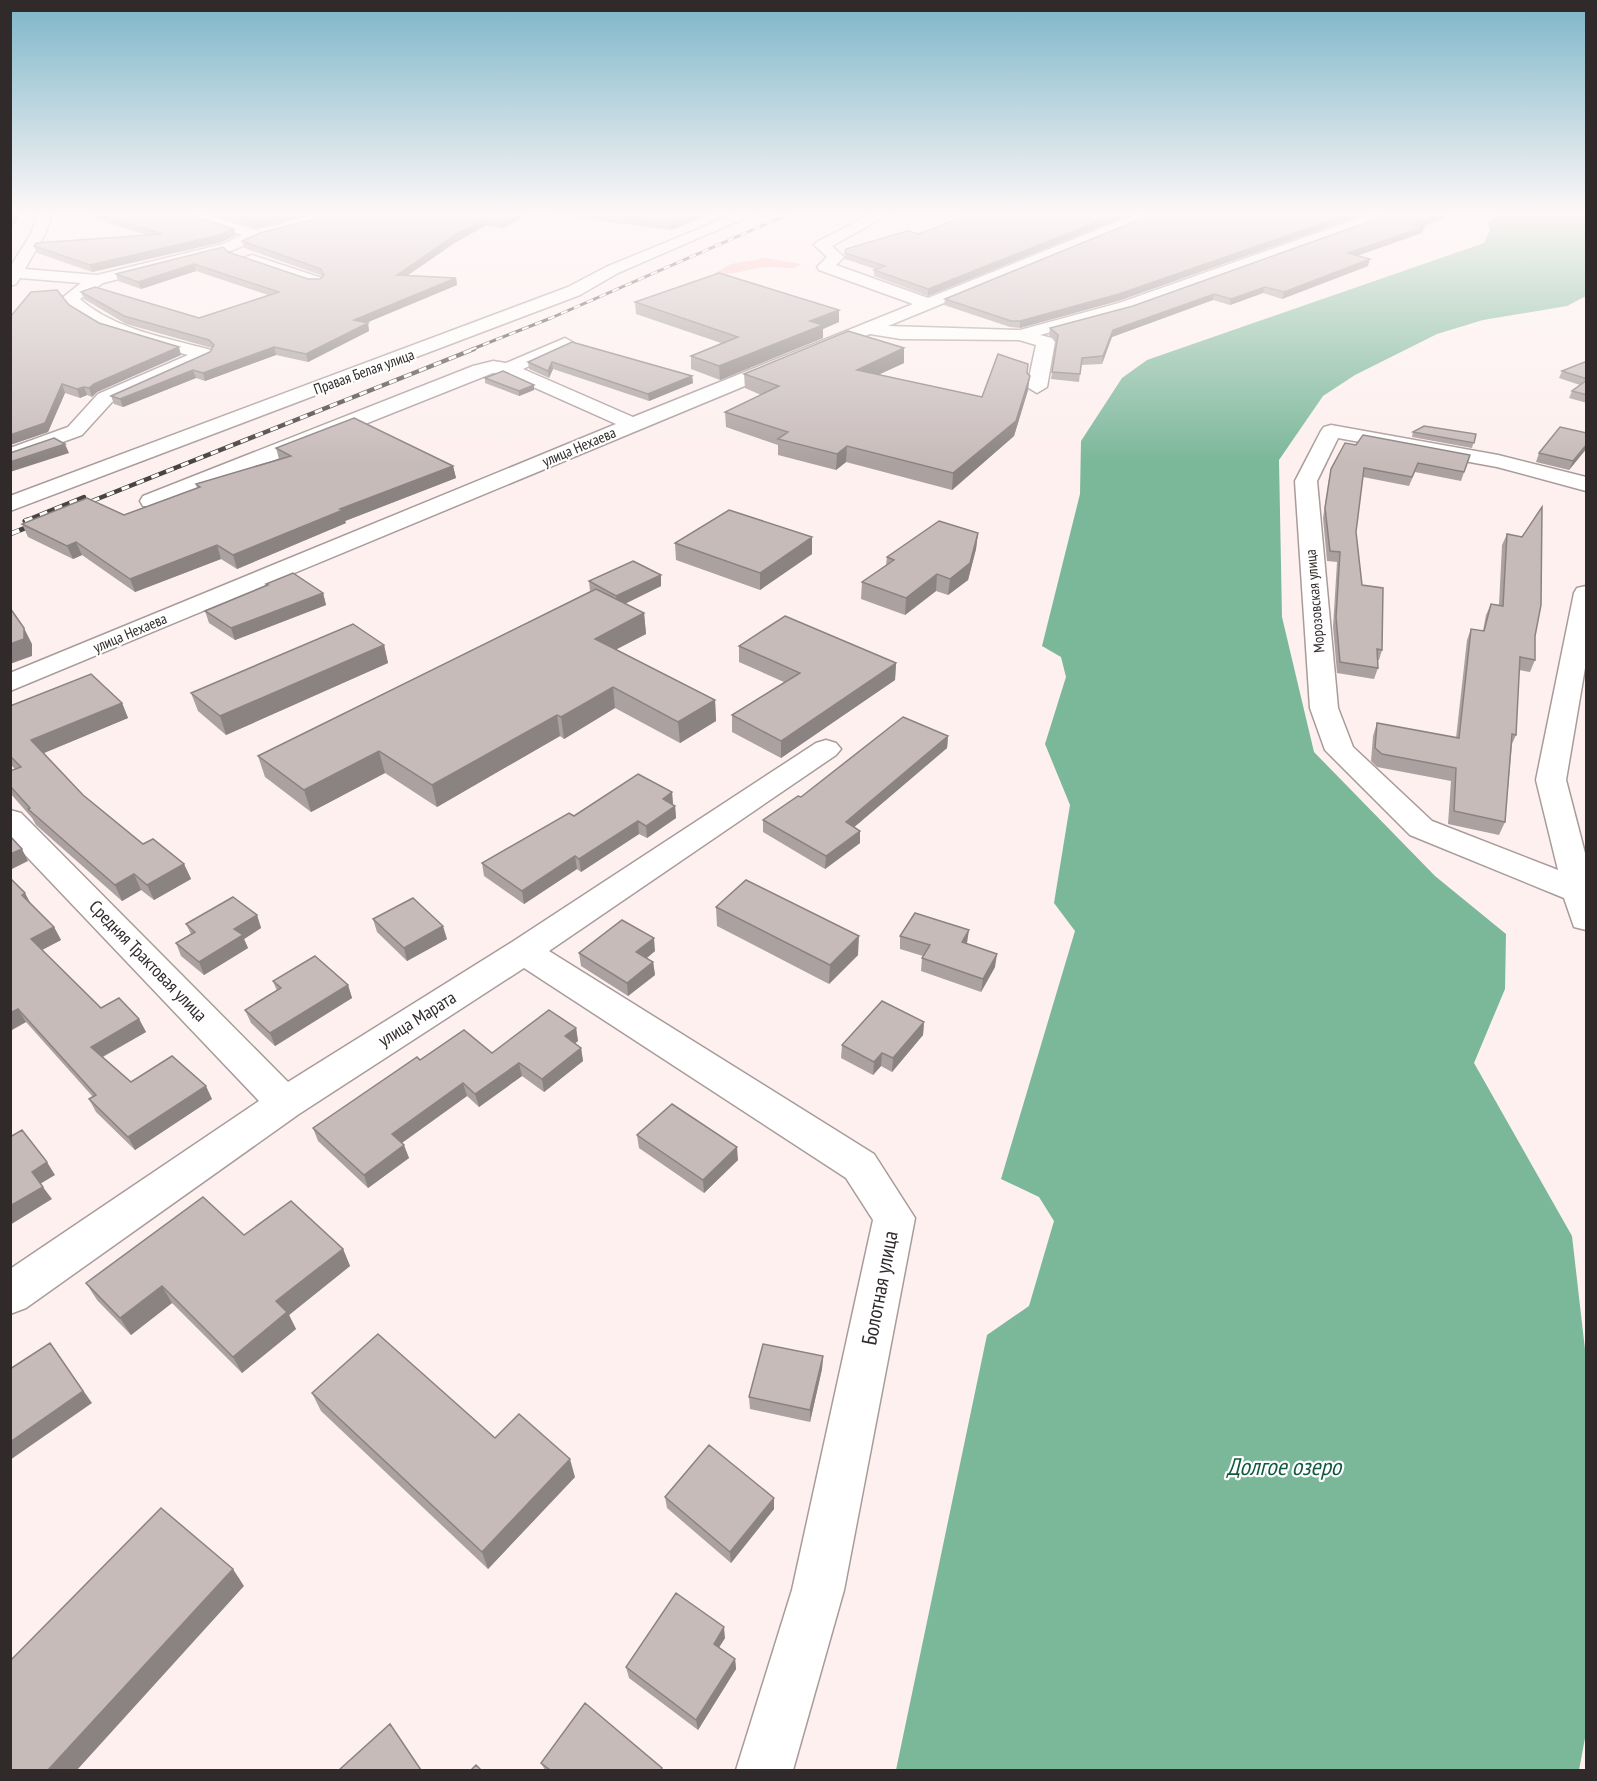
<svg xmlns="http://www.w3.org/2000/svg" width="1597" height="1781" font-family="'PT Sans Narrow',sans-serif">
	<style>
		.green { fill: #f9beb9 }
		.water { fill: #7bb799 }
		.lines { fill: none; stroke-linecap: round; stroke-linejoin: round }
		.minor-casing { stroke: #a89c9b; stroke-width: 3 }
		.minor { fill: #fff; fill-rule: evenodd }
		.rail-far2-casing { stroke: #494342; stroke-width: 3 }
		.rail-far1-casing { stroke: #494342; stroke-width: 4.5 }
		.rail-casing { stroke: #494342; stroke-width: 5 }
		.rail-far2 { stroke: #fff; stroke-width: 2; stroke-dasharray: 7; stroke-linecap: butt }
		.rail-far1 { stroke: #fff; stroke-width: 3; stroke-dasharray: 8; stroke-linecap: butt }
		.rail { stroke: #fff; stroke-width: 4; stroke-dasharray: 10; stroke-linecap: butt }
		.wall { fill: #aba1a0 }
		.shaded-wall { fill: #8b8382 }
		.building { fill: #c7bbba; stroke: #8b8382; stroke-width: 1.5 }
		.labels { text-anchor: middle; stroke-width: 4.5; stroke-linejoin: round; paint-order: stroke }
		.far-street-label { font-size: 15px; fill: #302b2a; stroke: #fff }
		.street-label { font-size: 18px; fill: #302b2a; stroke: #fff }
		.near-street-label { font-size: 21px; fill: #302b2a; stroke: #fff }
		.near-water-label { font-size: 24px; font-style: italic; fill: #105b3e; stroke: #fff }
	</style>
	<rect width="100%" height="100%" fill="#fdf0ef"/>
	<path class="green" d="M765,258L801,264C793,270 784,268 774,267C754,266 732,277 713,274L731,264Z"/>
	<path class="water" d="M1501,214L1586,215V296L1567,306L1483,320L1437,334L1355,375L1323,396L1279,460L1282,617L1314,752L1435,876L1506,934L1505,989L1474,1063L1572,1236L1586,1358V1733L1579,1770H896L987,1335L1029,1306L1054,1221L1039,1197L1001,1179L1075,931L1054,903L1070,805L1045,744L1066,677L1061,657L1042,646L1080,494L1081,441L1122,378L1147,360L1484,243L1490,230L1488,222Z"/>
	<g class="lines">
		<g class="minor-casing">
			<path id="minor" d="M38,214H52L45,234L25,269L97,275L223,244L242,235L185,217L183,214H204L256,230L319,214H341L339,217L261,238L233,250L103,283L80,299C115,330 168,338 211,350L214,354L211,358L112,402L82,435L10,461V448L68,427L98,394L188,355C147,343 88,335 62,298L81,283L20,278L16,284L10,286V267L31,234Z
				M735,214H754L618,273L580,295L10,511V496L568,287L606,267Z
				M871,214H889L832,246L844,257L836,265L928,298L1136,214H1155L1153,217L888,326L1020,330L1119,303L1371,214H1391L1389,217L1131,311L1040,335L1052,338L1055,342L1047,387L1037,393L1027,387L1036,345L1019,340L901,339L870,334L10,691V673L616,424L504,374L493,373L159,506H143L140,501L143,496L473,366L493,361L506,363L565,338L574,343L571,347L523,369L633,417L913,304L819,270L817,267L827,257L814,245L817,242Z
				M252,255L322,278L324,281L316,286L246,263L244,260L246,257Z
				M1331,425L1498,455L1586,477V491L1497,467L1338,438L1317,481L1338,708L1353,747L1432,821L1558,870L1536,780L1574,593L1577,588L1586,586V662L1566,780L1586,857V930L1574,927L1564,898L1410,835L1325,750L1310,708L1295,481L1321,431L1324,427Z
				M826,740L836,743L841,749L836,755L549,951L874,1154L915,1218L844,1590L793,1770H736L792,1590L873,1220L846,1178L524,968L299,1114L26,1308L10,1314V1269L259,1101L10,839V810L21,813L288,1082L512,942L816,743Z"/>
		</g>
		<use href="#minor" class="minor"/>
		<g class="rail-far2-casing">
			<path id="rail-far2" d="M470,350L551,318L789,214"/>
		</g>
		<g class="rail-far1-casing">
			<path id="rail-far1" d="M77,507L474,349
				M25,521L84,497"/>
		</g>
		<g class="rail-casing">
			<path id="rail" d="M25,521L27,520
				M10,534L38,523"/>
		</g>
		<use href="#rail-far2" class="rail-far2"/>
		<use href="#rail-far1" class="rail-far1"/>
		<use href="#rail" class="rail"/>
	</g>
	<path class="wall" d="M89,214H186L236,235L222,242L92,272L37,253L34,246L146,235L95,219Z
		M211,214H311L256,228Z
		M529,214L503,228L485,226L456,242L408,275L456,278L457,285L366,323H368L369,331L308,362L276,355L205,381L196,378L123,407L114,404L111,396L210,352L212,348L126,324L84,299L81,292L199,318L268,295L196,271L141,289L118,281L116,274L228,252L308,279H320L323,276L244,248L242,241Z
		M547,214H710L671,230Z
		M971,214H1131L928,296L874,276V270L875,269L845,259V253L919,234Z
		M1153,214H1365L1118,301L1020,328L1010,327L944,305L945,299Z
		M1390,214H1447L1444,215L1443,219L1422,226L1424,227L1422,233L1357,256L1368,266L1282,299L1263,293L1230,305L1213,300L1112,337L1102,364L1081,365L1079,382L1051,379L1057,342L1049,335L1050,328L1133,306Z
		M635,302L839,322L823,329V338L720,380L691,369V356L721,343L636,314Z
		M69,305L99,323L181,355L97,392L92,397L87,395L80,398L65,393L48,432L10,445V317Z
		M572,342L692,376L693,383L649,401L553,369L549,378L529,369L528,362Z
		M904,348V363L878,375L982,397L1028,364L1027,373L1028,390L1014,436L952,490L846,462L836,470L778,455V445L726,427L725,412L761,395L745,388L744,374Z
		M1587,361V403L1569,398L1572,391L1580,385L1559,378L1562,371Z
		M485,378L534,390L519,396L485,383Z
		M1413,432L1476,434L1472,448L1412,437Z
		M1587,433V448L1569,470L1536,462L1539,453Z
		M1356,445L1470,455L1461,481L1415,472L1409,486L1363,477L1356,532L1362,585L1382,650L1379,660H1378V668L1374,679L1337,673L1333,627L1337,562L1327,561L1323,518L1329,479L1331,469Z
		M276,448L453,466L456,478L345,521L346,523L237,569L221,559L135,592L82,555L73,559L28,537L22,524L124,515L197,488L196,484L279,459Z
		M978,533L976,549L968,580L948,595L936,591L905,615L861,599L862,582L886,565L887,557Z
		M1507,534L1535,636V660L1530,672L1519,670L1516,735L1512,744L1505,822L1499,835L1448,824L1451,781L1377,767L1371,761L1373,736L1377,723L1456,738L1467,640L1471,629L1483,631L1486,615L1491,604L1499,605L1502,545Z
		M675,543L812,554L760,590L676,560Z
		M589,581L661,586L625,604L644,613L646,634L616,649L715,700L716,721L680,743L615,708L564,739L560,736L437,807L385,773L311,812L265,777L258,756L590,591Z
		M266,584L323,593L326,605L235,640L209,623L205,611L267,586Z
		M384,645L388,663L226,735L198,711L191,693Z
		M739,646L896,663L895,680L781,758L732,732V715L784,682L739,662Z
		M122,703L128,718L44,753L83,795L143,844L184,864L191,879L154,900L141,890L122,901L36,825L32,818L10,793V771L15,769L10,764V706Z
		M948,736L947,748L854,827L860,843L825,869L763,832V820L801,797Z
		M672,792L673,805L675,806L676,818L647,838L639,834L581,872L577,869L524,904L484,876L482,863L574,816Z
		M31,905L54,927L61,940L42,950L101,1008L139,1019L146,1032L103,1057L131,1082L212,1099L135,1150L96,1112L89,1099L93,1097L26,1022L10,1031Z
		M716,907L858,955L829,984L717,926Z
		M257,915L261,928L244,939L248,948L204,975L181,956L176,943L191,934L186,924Z
		M373,919L447,939L407,961L377,932Z
		M900,936L967,944L995,967L981,992L921,971L922,958L923,956L900,949Z
		M655,951L647,958L653,962L655,975L628,996L581,966L579,953Z
		M273,981L348,985L352,998L275,1046L251,1023L245,1010L277,991Z
		M924,1022L923,1035L892,1072L881,1066L873,1075L841,1058L842,1045Z
		M576,1028L578,1041L575,1043L581,1048L583,1061L544,1092L522,1076L479,1107L467,1096L402,1143L409,1158L368,1188L318,1141L313,1128L420,1060L492,1053Z
		M637,1135L738,1160L704,1193L639,1148Z
		M244,1235L343,1249L350,1266L289,1315L296,1329L242,1373L172,1303L131,1335L97,1300L86,1283Z
		M823,1356L822,1369L810,1422L750,1409L749,1397Z
		M312,1393L495,1438L575,1477L488,1569L321,1411Z
		M665,1497L774,1509L731,1563L667,1508Z
		M725,1638L719,1647L735,1659L736,1669L698,1730L629,1678L626,1667Z
		M541,1763L662,1768L663,1770H545Z"/>
	<path class="shaded-wall" d="M16,214H21L10,230V222Z
		M283,214H311L256,228L254,221Z
		M516,214H529L503,228L502,222Z
		M693,214H710L671,230V223Z
		M1117,214H1131L928,296V289Z
		M1349,214H1365L1118,301L1020,328V321Z
		M1440,214H1447L1444,215L1443,219L1412,230L1414,224Z
		M484,220L485,226L456,242L398,282L397,275L455,235Z
		M1424,227L1422,233L1347,259L1348,253Z
		M234,229L236,235L222,242L92,272L90,265Z
		M1370,259L1368,266L1282,299L1284,292Z
		M194,264L196,271L141,289L138,282Z
		M456,278L457,285L356,327L354,320Z
		M1265,287L1263,293L1230,305L1231,299Z
		M1214,294L1213,300L1112,337L1102,364L1103,356L1113,330Z
		M839,310V322L823,329V338L720,380L719,366L810,321Z
		M368,323L369,331L308,362L306,354Z
		M179,347L181,355L97,392L92,397L89,388L94,384Z
		M274,347L276,355L205,381L203,373Z
		M904,348V363L856,385L857,370Z
		M552,362L553,369L549,378L548,371Z
		M193,370L196,378L123,407L120,399Z
		M692,376L693,383L649,401L648,394Z
		M1030,376L1028,390L1014,436L952,490L953,473Z
		M62,384L65,393L48,432L10,445V435Z
		M534,385V390L519,396V391Z
		M84,387L87,395L80,398L77,389Z
		M65,444L69,453L10,472V462Z
		M1587,444V448L1569,470L1573,461Z
		M847,446L846,462L836,470L837,454Z
		M453,466L456,478L345,521L346,523L237,569L233,555L340,509Z
		M978,533L976,549L968,580L948,595L950,579Z
		M812,537V554L760,590V573Z
		M76,542L82,555L73,559L67,546Z
		M217,545L221,559L135,592L130,579Z
		M937,574L936,591L905,615L906,598Z
		M661,575V586L618,607L616,596Z
		M323,593L326,605L235,640L231,628Z
		M644,613L646,634L598,659L595,639Z
		M24,628L32,644V656L10,664V644Z
		M384,645L388,663L226,735L220,716Z
		M896,663L895,680L781,758V741Z
		M613,687L615,708L564,739L561,717Z
		M715,700L716,721L680,743L678,722Z
		M122,703L128,718L39,755L31,740Z
		M557,715L560,736L437,807L432,785Z
		M948,736L947,748L845,835L846,822Z
		M379,751L385,773L311,812L304,790Z
		M672,792L673,805L663,799Z
		M675,806L676,818L647,838L646,826Z
		M638,821L639,834L581,872L579,859Z
		M860,831V843L825,869L826,856Z
		M22,849L28,861L10,870V854Z
		M575,856L577,869L524,904L522,891Z
		M184,864L191,879L154,900L147,885Z
		M134,874L141,890L122,901L115,885Z
		M25,893L32,906L22,895Z
		M257,915L261,928L244,939L248,948L204,975L199,962L234,929Z
		M443,926L447,939L407,961L404,948Z
		M54,927L61,940L38,952L31,939Z
		M969,930L967,943L960,955L962,942Z
		M859,936L858,955L829,984L830,965Z
		M654,938L655,951L638,965L636,952Z
		M997,954L995,967L981,992L983,979Z
		M653,962L655,975L628,996L627,983Z
		M348,985L352,998L275,1046L270,1033Z
		M18,1009L26,1022L10,1031V1013Z
		M139,1019L146,1032L98,1059L91,1047Z
		M924,1022L923,1035L892,1072L893,1058Z
		M576,1028L578,1041L567,1049L565,1036Z
		M581,1048L583,1061L544,1092L542,1079Z
		M882,1053L881,1066L873,1075L874,1062Z
		M519,1063L522,1076L479,1107L475,1094Z
		M463,1083L467,1096L396,1147L392,1134Z
		M206,1086L212,1099L135,1150L128,1137Z
		M404,1145L409,1158L368,1188L364,1175Z
		M737,1147L738,1160L704,1193L703,1180Z
		M47,1162L55,1175L40,1184L32,1172Z
		M43,1187L52,1199L10,1225V1206Z
		M343,1249L350,1266L289,1315L296,1329L242,1373L233,1357L276,1301Z
		M162,1286L172,1303L131,1335L120,1318Z
		M50,1343L92,1403L10,1460V1442Z
		M823,1356L822,1369L810,1422V1410Z
		M570,1459L575,1477L488,1569L482,1552Z
		M774,1498V1509L731,1563L730,1552Z
		M233,1569L244,1586L77,1770H48Z
		M724,1627L725,1638L715,1654L714,1644Z
		M735,1659L736,1669L698,1730L696,1720Z"/>
	<path class="building" d="M10,214H16L10,222Z
		M98,214H186L234,229L220,235L90,265L34,246L36,243L162,234Z
		M231,214H283L254,221Z
		M334,214H516L502,222L484,220L455,235L397,275L456,278L354,320L368,323L306,354L274,347L203,373L193,370L120,399L111,396L210,352L214,345L209,340L124,316L81,292L95,287L199,318L279,292L194,264L138,282L116,274L223,247L228,252L308,279H320L324,275L321,269L242,241L260,233Z
		M598,214H693L671,223Z
		M971,214H1117L928,289L874,270L885,266L845,253L846,249L907,231L919,234Z
		M1153,214H1349L1119,294L1020,321H1011L945,299Z
		M1390,214H1442L1414,224L1424,227L1348,253L1370,259L1284,292L1265,287L1231,299L1214,294L1113,330L1103,356L1082,358L1080,374L1052,372L1058,335L1050,328L1133,306Z
		M719,273L839,310L810,321L823,325L719,366L691,356L738,337L635,302Z
		M57,290L69,305L99,323L179,347L94,384L89,388L84,387L77,389L62,384L45,423L10,435V317L31,292Z
		M848,331L904,348L857,370L982,397L998,354L1028,364L1027,373L1030,376L1016,421L953,473L847,446L837,454L778,439L788,432L725,412L779,386L744,374Z
		M572,342L692,376L648,394L552,362L548,371L528,362Z
		M1587,361V379L1562,371Z
		M503,371L534,385L519,391L485,378Z
		M1587,380V395L1572,391Z
		M354,418L453,466L340,509L343,510L233,555L217,545L130,579L76,542L67,546L22,524L87,498L124,515L200,487L196,484L291,456L276,448Z
		M1424,426L1476,434L1474,443L1413,432Z
		M1560,427L1587,433V444L1573,461L1539,453Z
		M1363,435L1470,455L1464,472L1418,463L1412,477L1364,468L1356,532L1362,585L1383,588L1382,650L1377,649L1378,668L1340,662L1336,617L1340,552L1330,551L1325,508L1331,469L1345,443L1356,445Z
		M54,438L65,444L10,462V453Z
		M1542,507L1541,605L1535,636V660L1520,657L1516,735L1512,734L1505,822L1454,811L1456,768L1382,754L1375,748L1377,723L1459,738L1471,629L1484,631L1491,604L1503,606L1507,534L1522,537Z
		M729,510L812,537L760,573L675,543Z
		M939,521L978,533L970,563L950,579L937,574L906,598L862,582L894,560L887,557Z
		M633,561L661,575L616,596L589,581Z
		M293,573L323,593L231,628L205,611L268,585L266,584Z
		M596,589L644,613L595,639L715,700L678,722L613,687L561,717L557,715L432,785L379,751L304,790L258,756Z
		M10,608L24,628V639L10,644Z
		M785,616L896,663L781,741L732,715L800,673L739,646Z
		M353,624L384,645L220,716L191,693Z
		M91,674L122,703L31,740L83,795L143,844L153,839L184,864L147,885L134,874L115,885L28,809L30,808L10,786V771L21,767L10,756V706Z
		M903,717L948,736L846,822L860,831L826,856L763,820L798,796L801,797Z
		M638,774L672,792L663,799L675,806L646,826L638,821L579,859L575,856L522,891L482,863L569,813L574,816Z
		M10,836L22,849L10,854Z
		M10,878L25,893L22,895L54,927L31,939L101,1008L119,998L139,1019L91,1047L131,1082L172,1056L206,1086L128,1137L89,1099L96,1095L18,1009L10,1013Z
		M746,880L859,936L830,965L716,907Z
		M233,897L257,915L234,929L243,935L199,962L176,943L195,932L186,924Z
		M413,898L443,926L404,948L373,919Z
		M915,913L969,930L962,942L997,954L983,979L922,958L930,945L900,936Z
		M622,920L654,938L636,952L653,962L627,983L579,953Z
		M315,956L348,985L270,1033L245,1010L281,988L273,981Z
		M882,1001L924,1022L893,1058L882,1053L874,1062L842,1045Z
		M549,1010L576,1028L565,1036L581,1048L542,1079L519,1063L475,1094L463,1083L392,1134L404,1145L364,1175L313,1128L417,1057L420,1060L464,1030L492,1053Z
		M672,1104L737,1147L703,1180L637,1135Z
		M22,1130L47,1162L32,1172L43,1187L10,1206V1137Z
		M203,1197L244,1235L291,1201L343,1249L276,1301L287,1312L233,1357L162,1286L120,1318L86,1283Z
		M378,1334L495,1438L519,1414L570,1459L482,1552L312,1393Z
		M50,1343L83,1391L10,1442V1369Z
		M763,1344L823,1356L810,1410L749,1397Z
		M709,1445L774,1498L730,1552L665,1497Z
		M161,1508L233,1569L48,1770H10V1661Z
		M676,1593L724,1627L714,1644L735,1659L696,1720L626,1667Z
		M585,1703L662,1768L661,1770H550L541,1763Z
		M390,1724L421,1770H339Z
		M476,1765L481,1770H471Z"/>
	<linearGradient id="sky" x2="0" y2="1"><stop stop-color="#7cb5c8"/><stop offset="0.46" stop-color="#fef8f8"/><stop offset="1" stop-color="#fef8f8" stop-opacity="0"/></linearGradient>
	<rect width="1597" height="463" fill="url(#sky)"/>
	<g class="labels">
		<g class="far-street-label">
			<text transform="translate(364 372) rotate(-20)" y="5">Правая Белая улица</text>
			<text transform="translate(579 447) rotate(-23)" y="5">улица Нехаева</text>
			<text transform="translate(1315 601) rotate(-95)" y="5">Морозовская улица</text>
			<text transform="translate(130 633) rotate(-23)" y="5">улица Нехаева</text>
		</g>
		<g class="street-label">
			<text transform="translate(148 961) rotate(46)" y="6">Средняя Трактовая улица</text>
			<text transform="translate(417 1019) rotate(-32)" y="6">улица Марата</text>
		</g>
		<g class="near-street-label">
			<text transform="translate(880 1288) rotate(-79)" y="7">Болотная улица</text>
		</g>
		<g class="near-water-label">
			<text x="1284" y="1475">Долгое озеро</text>
		</g>
	</g>
	<rect width="1597" height="1781" fill="none" stroke="#302b2a" stroke-width="24"/>
</svg>
